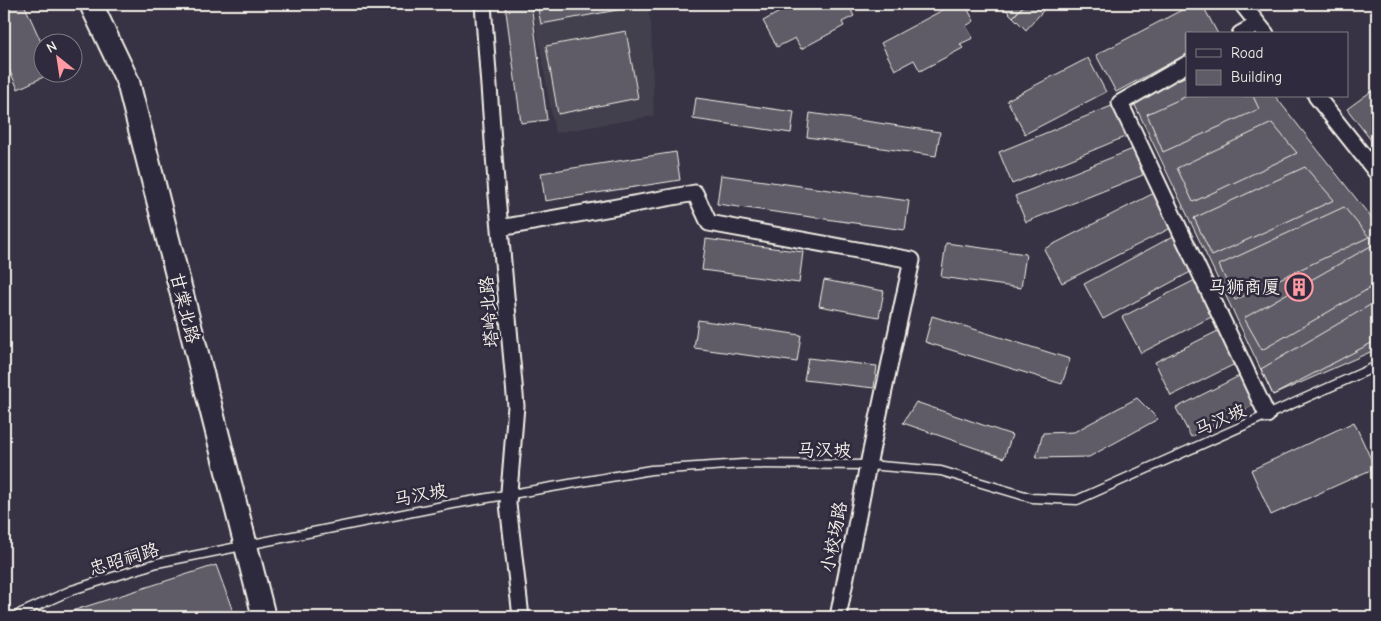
<svg xmlns="http://www.w3.org/2000/svg" width="1381" height="621" font-family="'Comic Neue','LXGW WenKai TC',sans-serif">
	<style>
		.built { fill: #433f4e }
		.building { fill: #5f5c67; stroke: #f4f1e8 }
		.lines { fill: none; stroke-linecap: round; stroke-linejoin: round }
		.lane-casing { stroke: #f4f1e8; stroke-width: 11 }
		.street-casing { stroke: #f4f1e8; stroke-width: 19 }
		.secondary-casing { stroke: #f4f1e8; stroke-width: 26 }
		.lane { stroke: #2f2a3d; stroke-width: 8 }
		.street { stroke: #2f2a3d; stroke-width: 15 }
		.secondary { stroke: #2f2a3d; stroke-width: 22 }
		.labels { text-anchor: middle; stroke-width: 5; stroke-linejoin: round; paint-order: stroke }
		.poi-label { font-size: 18px; fill: #f4f1e8; stroke: #2f2a3d; text-anchor: end }
		.street-label { font-size: 18px; fill: #f4f1e8; stroke: #2f2a3d }
	</style>
	<rect width="100%" height="100%" fill="#373244"/>
	<filter id="ink" filterUnits="userSpaceOnUse"><feTurbulence type="fractalNoise" baseFrequency=".02" numOctaves="2"/><feDisplacementMap in="SourceGraphic" scale="10" xChannelSelector="R" yChannelSelector="G"/><feConvolveMatrix kernelMatrix="1 2 1 2 8 2 1 2 1" color-interpolation-filters="sRGB"/></filter>
	<g filter="url(#ink)">
		<path class="built" d="M532,4H646L651,22L654,116L555,133Z"/>
		<path class="building" d="M4,4H24L42,44V72H54L18,89L4,58Z
			M505,4H531L547,120L521,123Z
			M537,4H628V8L541,24Z
			M794,4H848L854,16L842,22L844,26L801,49L795,38L777,47L763,21Z
			M954,4H965L974,21L966,26L973,38L960,44L963,48L920,71L914,60L895,70L881,43Z
			M1000,4H1025L1013,17Z
			M1025,4H1049L1026,30L1013,17Z
			M1193,4H1202L1218,34H1187V54L1116,92L1096,55Z
			M626,31L638,98L558,114L546,46Z
			M1088,58L1106,92L1025,134L1007,100Z
			M1187,76V96H1275L1377,225V349L1273,395L1132,99Z
			M1377,87V148L1347,109Z
			M1187,96H1253L1259,109L1163,152L1147,114Z
			M696,98L794,112L791,133L693,119Z
			M1114,105L1127,136L1012,184L999,152Z
			M810,113L940,132L936,156L807,137Z
			M1272,123L1297,153L1193,202L1177,168Z
			M1133,149L1143,175L1026,222L1015,196Z
			M676,152L680,180L545,201L541,173Z
			M1305,167L1334,200L1212,256L1194,218Z
			M721,175L909,201L905,230L717,204Z
			M1158,191L1175,226L1062,283L1044,249Z
			M1344,207L1369,237L1235,300L1219,265Z
			M1179,233L1198,268L1103,319L1084,284Z
			M706,239L803,252L799,283L702,270Z
			M946,243L1026,254L1021,288L941,277Z
			M1376,243L1377,246V284L1262,350L1244,318Z
			M1201,277L1219,313L1141,353L1122,317Z
			M824,280L884,291L879,317L819,306Z
			M1377,301V340L1273,395L1261,369Z
			M932,316L1070,359L1062,384L925,342Z
			M698,320L801,335L797,362L694,348Z
			M1222,329L1239,362L1171,396L1155,362Z
			M808,358L877,366L874,388L804,380Z
			M1241,375L1256,404L1191,437L1176,408Z
			M1137,398L1158,419L1089,457L1036,458L1043,433L1074,432Z
			M916,402L1012,435L1004,458L903,423Z
			M1354,422L1375,468L1271,515L1251,470Z
			M216,565L235,617H53Z"/>
		<g class="lines">
			<g class="lane-casing">
				<path id="lane" d="M16,617L21,613L72,590L157,563L453,504L651,470L743,464L868,465L941,471L1032,498L1077,500L1377,366"/>
			</g>
			<g class="street-casing">
				<path id="street" d="M483,4L497,196L516,406L508,504L521,617
					M1242,4L1266,34
					M1240,34L1258,24
					M1187,64L1120,103L1267,415
					M1316,96L1377,173
					M500,228L695,193L709,223L912,260L868,465L838,617"/>
			</g>
			<g class="secondary-casing">
				<path id="secondary" d="M91,4L128,82L264,617"/>
			</g>
			<use href="#lane" class="lane"/>
			<use href="#street" class="street"/>
			<use href="#secondary" class="secondary"/>
		</g>
	</g>
	<defs>
		<g id="building-ring" transform="scale(1.4375)"><circle r="9.5" fill="#2f2a3d" stroke="#ff9aa2" stroke-width="1.5"/><path d="M-4-6H4V6H1V3H-1V6H-4ZM-2.5-4.3h1.7v1.8h-1.7ZM.8-4.3h1.7v1.8H.8ZM-2.5-1h1.7V.8h-1.7ZM.8-1h1.7V.8H.8Z" fill="#ff9aa2"/></g>
	</defs>
	<g fill-rule="evenodd">
		<use href="#building-ring" x="1299" y="287"/>
	</g>
	<g class="labels">
		<g class="poi-label">
			<text x="1280" y="293">马狮商厦</text>
		</g>
		<g class="street-label">
			<text transform="translate(185 308) rotate(76)" y="6">甘棠北路</text>
			<text transform="translate(489 312) rotate(-95)" y="6">塔岭北路</text>
			<text transform="translate(1220 420) rotate(-24)" y="6">马汉坡</text>
			<text x="824" y="456">马汉坡</text>
			<text transform="translate(420 495) rotate(-11)" y="6">马汉坡</text>
			<text transform="translate(834 537) rotate(-79)" y="6">小校场路</text>
			<text transform="translate(124 559) rotate(-17)" y="6">忠昭祠路</text>
		</g>
	</g>
	<rect width="1381" height="621" fill="none" stroke="#2f2a3d" stroke-width="20"/>
	<rect x="10" y="10" width="1361" height="601" fill="none" stroke="#f4f1e8" stroke-width="2" filter="url(#ink)"/>
	<rect x="1186" y="32" width="162" height="65" fill="#2f2a3d" stroke="#7e7a81"/>
	<rect x="1196" y="49" width="25" height="8" fill="#2f2a3d" stroke="#7e7a81"/>
	<text x="1231" y="58" font-size="15" fill="#f4f1e8">Road</text>
	<rect x="1196" y="70" width="25" height="15" fill="#5f5c67" stroke="#7e7a81"/>
	<text x="1231" y="82" font-size="15" fill="#f4f1e8">Building</text>
	<g transform="translate(58 58) rotate(330)"><circle r="24" fill="#2f2a3d" stroke="#7e7a81"/>
	<path d="M0-4L9 19L0 12L-9 19Z" fill="#ff9aa2"/>
	<text y="-8" font-size="14" font-weight="bold" text-anchor="middle" fill="#f4f1e8">N</text>
	</g>
</svg>
